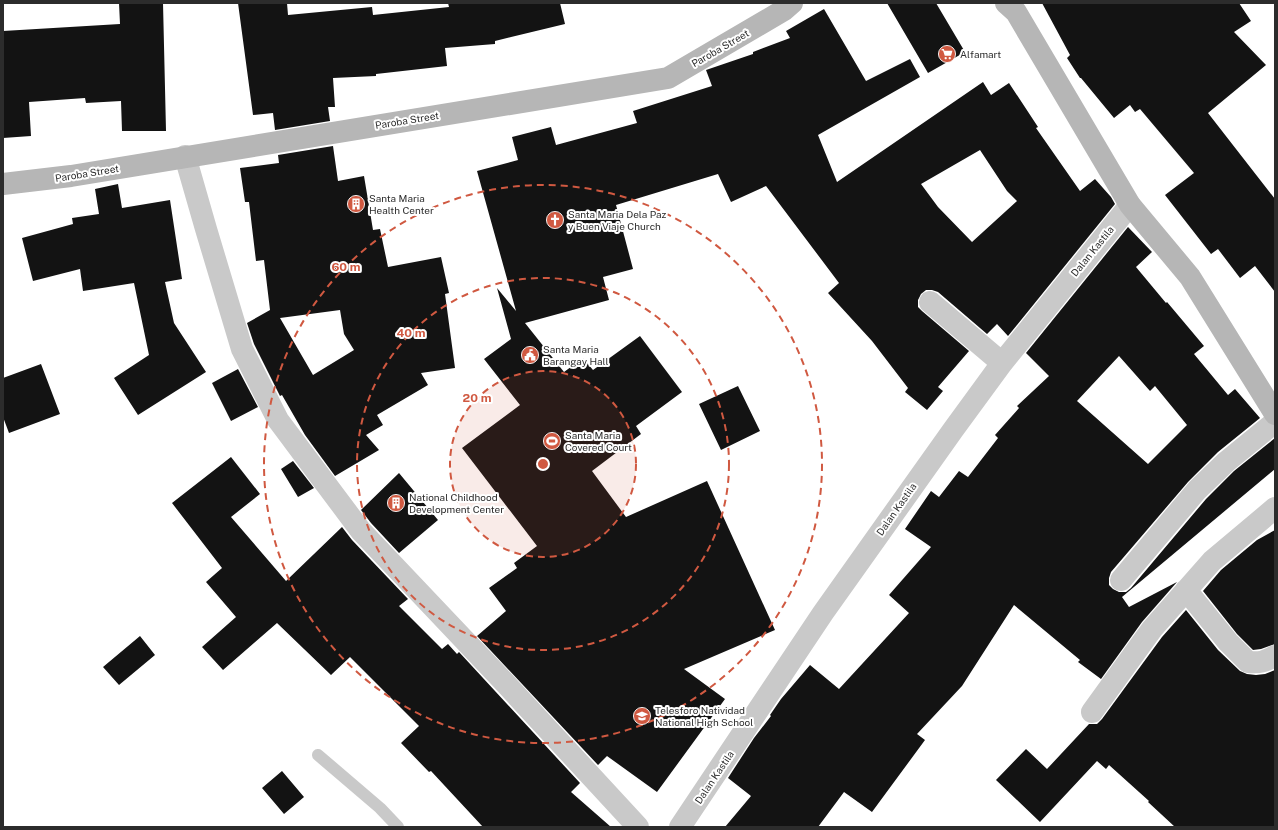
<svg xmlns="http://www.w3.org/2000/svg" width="1278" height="830" font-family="'Public Sans',sans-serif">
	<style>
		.building { fill: #131313; fill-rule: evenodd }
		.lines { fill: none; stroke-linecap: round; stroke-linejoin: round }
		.lane { stroke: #c9c9c9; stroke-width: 12 }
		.street { stroke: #c9c9c9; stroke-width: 22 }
		.secondary { stroke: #b6b6b6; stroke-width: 22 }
		.ring { fill: none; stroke: #d05941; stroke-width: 2; stroke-dasharray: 7 5 }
		.labels { text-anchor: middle; stroke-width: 4; stroke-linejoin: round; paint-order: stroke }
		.street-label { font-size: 10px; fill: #2c2c2c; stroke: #fff }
		.poi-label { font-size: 10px; fill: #2c2c2c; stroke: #fff; text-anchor: start }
		.centre { fill: #d05941; stroke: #fff; stroke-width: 2 }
		.ring-label { font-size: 12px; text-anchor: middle; font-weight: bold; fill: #d05941; stroke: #fff; stroke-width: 4; stroke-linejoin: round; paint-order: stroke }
	</style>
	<rect width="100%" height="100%" fill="#fff"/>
	<path class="building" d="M119,3H163L166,131H122L121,101L86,103L85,98L29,102L31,136L3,138V31L120,24Z
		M238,3H287L288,15L372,7L373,15L449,7L448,3H560L565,24L495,41V44L445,48L447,66L376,74V76L333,78L335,107H328L330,121L275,130L273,113L253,115Z
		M887,3H936L965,52L928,73Z
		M1042,3H1239L1251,21L1234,32L1266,65L1208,113L1275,199V292L1255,266L1240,278L1218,249L1211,254L1165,195L1194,173L1140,109L1135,112L1130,105L1114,118L1081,78H1080L1067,58L1070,55Z
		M824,9L866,81L910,59L920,77L818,135L837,182L983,82L991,95L1009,83L1038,127L1036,128L1080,191L1095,179L1111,197L1115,204L1008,336L997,324L987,334L938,292L932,290H926L921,294L918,300V307L922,311L969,351L938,387L943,391L927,410L905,392L908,388L872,341L828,293L839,283L766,186L731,202L718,174L616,205L633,269L603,277L609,300L525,323L564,372L583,358L593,370L640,336L682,392L636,426L641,434L592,471L626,517L707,481L775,630L684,669L725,699L657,792L607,756L598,765L477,636L506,611L489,588L517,568L514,563L537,546L462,448L520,405L484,359L511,339L497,288L516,311L477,171L518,160L512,137L551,127L556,145L637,123L633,111L712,86L706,70L753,54V52L790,38L786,31ZM980,150L1007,191L1017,201L972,242L938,207L921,184Z
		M333,146L338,181L364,176L373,230L380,229L388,267L441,257L449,293L445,294L455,368L421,373L428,385L377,415L383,425L366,435L379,450L335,476L305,435L282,395L280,396L254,344L247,323L270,310L264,260L256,261L249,202H245L240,168L279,163L278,155ZM340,310L344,334L354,350L313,375L280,318Z
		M118,184L122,208L170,200L182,279L165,282L174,323L206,372L138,415L114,378L149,355L134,283L83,291L80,269L33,281L22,238L73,224L72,218L99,214L95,189Z
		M1128,227L1152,252L1136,267L1166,303L1167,302L1204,346L1194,354L1228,395L1235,389L1260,418L1218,452L1188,482L1111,572L1109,578V585L1113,589L1119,592H1126L1131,588L1206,499L1234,471L1275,438V469L1122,597L1129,607L1177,582L1142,622L1101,679L1078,662L1080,660L1014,605L962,686L917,734L925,740L872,812L844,792L818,827H725L751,796L728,778L754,738L771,716L770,715L781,699L810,665L839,689L909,613L889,595L931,547L905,529L931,491L939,497L959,471L968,477L998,438L995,435L1019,408L1017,406L1049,376L1026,353ZM1119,356L1150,391L1155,386L1187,425L1148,464L1077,401Z
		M41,364L60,414L9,433L3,417V378Z
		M238,369L258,407L231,421L212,383Z
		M738,386L760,431L721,450L699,404Z
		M231,457L260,494L231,517L286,581L342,527L352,540L408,599L399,606L442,649L448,644L457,654L459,652L580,783L571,792L611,827H483L431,771L429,772L401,743L419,726L350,657L331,675L277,623L223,670L202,647L236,617L206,582L222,568L172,503Z
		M293,461L314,488L298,497L281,469Z
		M399,473L438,520L399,553L371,523L361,510Z
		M1275,530V644L1261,649L1253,650L1237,634L1203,591L1221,570L1257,540Z
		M1186,610L1218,650L1240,671L1247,674L1256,675L1265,674L1275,670V827H1175L1148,802L1149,801L1109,765L1106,769L1097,761L1040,822L996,780L1026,749L1047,769L1089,724H1097L1102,719L1162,637Z
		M140,636L155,655L119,685L103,667Z
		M282,771L304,797L284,814L262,788Z"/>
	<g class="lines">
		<path class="lane" d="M318,755L380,808L398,827"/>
		<path class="street" d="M185,156L206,229L242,349L278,420L361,531L506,684L638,827
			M930,302L1002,363
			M1121,580L1197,490L1226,462L1275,422
			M1186,590L1228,642L1248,662C1260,663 1264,662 1275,656
			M1092,712L1152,629L1212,561L1275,508
			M680,827L823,613L953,430L1002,363L1130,205"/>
		<path class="secondary" d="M1006,3L1016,12L1130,205L1190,277L1275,414
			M3,184L71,176L668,78L784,10L792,3"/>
	</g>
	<circle cx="543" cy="464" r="93" fill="#d05941" fill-opacity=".12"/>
	<g class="ring">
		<circle cx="543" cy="464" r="93"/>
		<circle cx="543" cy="464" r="186"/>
		<circle cx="543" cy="464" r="279"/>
	</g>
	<defs>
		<g id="supermarket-disc" transform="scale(0.9)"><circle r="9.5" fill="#d05941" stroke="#fff"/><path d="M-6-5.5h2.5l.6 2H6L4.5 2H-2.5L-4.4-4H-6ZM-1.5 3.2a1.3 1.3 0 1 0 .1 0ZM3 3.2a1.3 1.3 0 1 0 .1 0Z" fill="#fff"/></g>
		<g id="building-disc" transform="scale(0.9)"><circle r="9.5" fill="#d05941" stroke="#fff"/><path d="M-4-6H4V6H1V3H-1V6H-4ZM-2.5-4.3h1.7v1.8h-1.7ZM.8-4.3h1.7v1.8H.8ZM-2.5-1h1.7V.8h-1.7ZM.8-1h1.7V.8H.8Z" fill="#fff"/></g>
		<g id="church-disc" transform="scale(0.9)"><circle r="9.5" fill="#d05941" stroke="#fff"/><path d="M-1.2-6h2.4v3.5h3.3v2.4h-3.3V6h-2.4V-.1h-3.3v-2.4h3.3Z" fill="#fff"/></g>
		<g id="civic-disc" transform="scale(0.9)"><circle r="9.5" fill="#d05941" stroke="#fff"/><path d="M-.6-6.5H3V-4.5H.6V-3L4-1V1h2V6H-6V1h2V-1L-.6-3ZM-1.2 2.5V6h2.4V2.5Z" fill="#fff"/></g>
		<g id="stadium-disc" transform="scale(0.9)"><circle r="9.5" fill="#d05941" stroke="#fff"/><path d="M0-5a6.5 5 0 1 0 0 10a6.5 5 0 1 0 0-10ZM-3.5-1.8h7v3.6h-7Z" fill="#fff"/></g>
		<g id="school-disc" transform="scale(0.9)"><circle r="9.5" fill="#d05941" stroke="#fff"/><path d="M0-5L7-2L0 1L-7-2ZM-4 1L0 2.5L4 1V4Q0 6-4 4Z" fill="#fff"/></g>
	</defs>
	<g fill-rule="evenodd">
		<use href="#supermarket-disc" x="947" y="54"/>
		<use href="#building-disc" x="356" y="204"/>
		<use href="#church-disc" x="555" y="220"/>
		<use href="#civic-disc" x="530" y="355"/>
		<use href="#stadium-disc" x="552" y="441"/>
		<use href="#building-disc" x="396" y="503"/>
		<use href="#school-disc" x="642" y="716"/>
	</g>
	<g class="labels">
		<g class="street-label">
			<text transform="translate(720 48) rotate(-30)" y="4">Paroba Street</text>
			<text transform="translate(407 120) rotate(-9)" y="4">Paroba Street</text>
			<text transform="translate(87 173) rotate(-9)" y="4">Paroba Street</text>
			<text transform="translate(1092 251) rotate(-51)" y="4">Dalan Kastila</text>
			<text transform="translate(896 509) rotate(-55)" y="4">Dalan Kastila</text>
			<text transform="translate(714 777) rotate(-56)" y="4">Dalan Kastila</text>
		</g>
		<g class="poi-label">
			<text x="960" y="58">Alfamart</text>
			<text x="369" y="202">Santa Maria<tspan x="369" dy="12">Health Center</tspan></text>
			<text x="568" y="218">Santa Maria Dela Paz<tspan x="568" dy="12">y Buen Viaje Church</tspan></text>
			<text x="543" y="353">Santa Maria<tspan x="543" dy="12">Barangay Hall</tspan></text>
			<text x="565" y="439">Santa Maria<tspan x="565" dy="12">Covered Court</tspan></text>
			<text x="409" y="501">National Childhood<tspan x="409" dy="12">Development Center</tspan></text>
			<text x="655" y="714">Telesforo Natividad<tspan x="655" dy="12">National High School</tspan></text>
		</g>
	</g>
	<circle cx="543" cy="464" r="6" class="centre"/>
	<g class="ring-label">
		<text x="346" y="271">60 m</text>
		<text x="411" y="337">40 m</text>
		<text x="477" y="402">20 m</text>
	</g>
	<rect width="1278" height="830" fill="none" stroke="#2c2c2c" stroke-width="8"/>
</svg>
